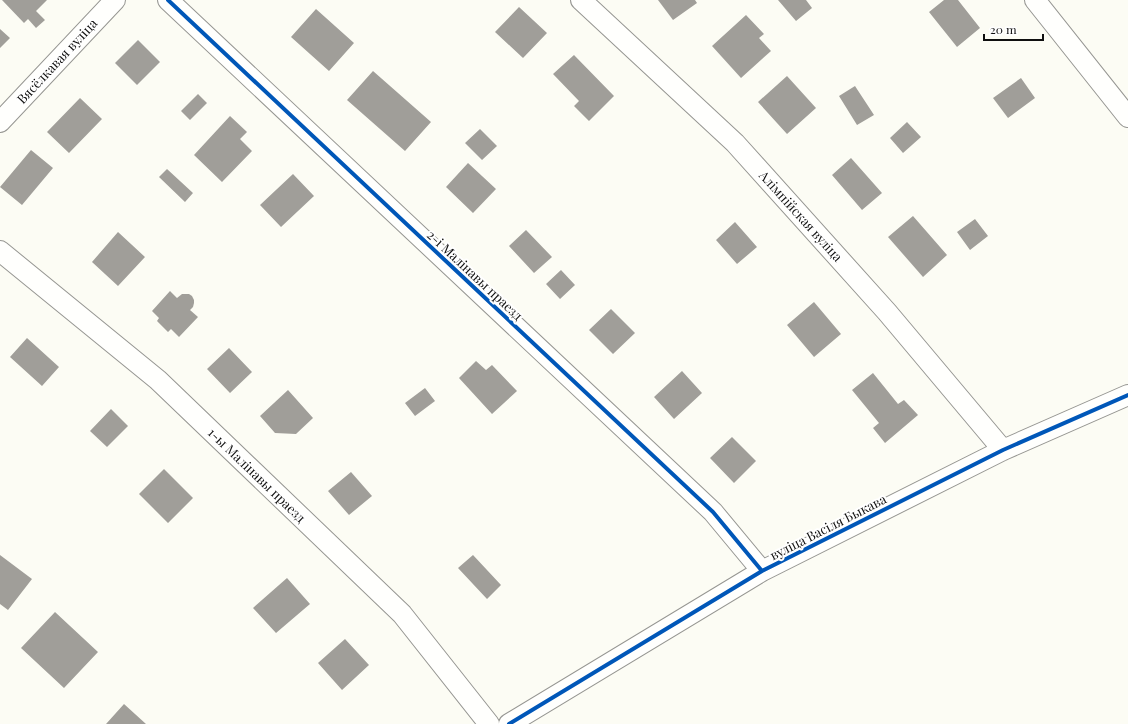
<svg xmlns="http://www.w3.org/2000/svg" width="1128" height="724" font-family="'Playfair Display',serif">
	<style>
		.building { fill: #a09e99 }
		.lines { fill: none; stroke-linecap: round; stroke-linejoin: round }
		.minor-casing { stroke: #969692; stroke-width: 22 }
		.minor { stroke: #fffffd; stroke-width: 20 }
		.cycleway-casing { stroke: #fff; stroke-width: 6 }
		.cycleway { stroke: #0057b8; stroke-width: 4 }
		.labels { text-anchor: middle; stroke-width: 4; stroke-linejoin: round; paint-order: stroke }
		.street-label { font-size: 13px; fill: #0f0f0f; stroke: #fff }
	</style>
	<rect width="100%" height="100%" fill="#fcfcf4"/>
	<path class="building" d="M2,0H47L36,11L45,20L36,28L28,19L24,23Z
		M658,0H695L697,3L673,20Z
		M778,0H806L812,8L796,21Z
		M944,0H958L980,28L957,47L929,12Z
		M519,7L547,33L523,58L495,32Z
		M316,9L354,43L329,71L291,37Z
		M746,15L764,34L759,38L771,51L741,78L712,46Z
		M0,29L10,38L0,48Z
		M138,40L160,62L137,85L115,63Z
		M574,55L614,96L589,121L574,106L579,101L553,74Z
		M373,71L431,122L405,151L347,100Z
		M787,76L816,108L787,134L758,102Z
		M1021,78L1035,98L1008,118L993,98Z
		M855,86L874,115L857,125L839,96Z
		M198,94L207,103L190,120L181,111Z
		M80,98L102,119L69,153L47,132Z
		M230,116L247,132L240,139L252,151L222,182L194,155Z
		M907,122L921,137L903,153L890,138Z
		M480,129L497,146L482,160L465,143Z
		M31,150L53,168L22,205L0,187Z
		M851,158L882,193L862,210L832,175Z
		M468,163L496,189L473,213L446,187Z
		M167,169L193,193L185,202L159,177Z
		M293,174L314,196L281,227L260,205Z
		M913,216L947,255L923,277L888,237Z
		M975,219L988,236L970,250L957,232Z
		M735,222L757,247L737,264L716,240Z
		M526,230L552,257L534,273L509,246Z
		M118,232L145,257L118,286L92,262Z
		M561,270L575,285L560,299L546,284Z
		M170,291L177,298L182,294H189L192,296L194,300V303L193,307L190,310L198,317L179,337L171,329L168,332L157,321L159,318L152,311Z
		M814,302L841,334L814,357L787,325Z
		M611,309L635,333L613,354L589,330Z
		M27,338L59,367L42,386L10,357Z
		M229,348L252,372L230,393L207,369Z
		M476,361L486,370L492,365L517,391L492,414L459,378Z
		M682,371L702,393L674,419L654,397Z
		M873,373L898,404L904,400L918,415L885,443L873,428L879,423L852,390Z
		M425,388L435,401L415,416L405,403Z
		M288,390L313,418L296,434L275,433L260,416Z
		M111,409L128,426L107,447L90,431Z
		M732,437L756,461L734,483L710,458Z
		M164,469L193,498L168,523L139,494Z
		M351,472L372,496L349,515L328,491Z
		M0,555L32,579L8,610L0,604Z
		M473,555L501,585L487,599L458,568Z
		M287,578L310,604L276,633L253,608Z
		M55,612L98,652L64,688L21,648Z
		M345,639L369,665L342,690L318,663Z
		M124,704L146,724H106Z"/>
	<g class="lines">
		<g class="minor-casing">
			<path id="minor" d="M168,0L713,512L762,571
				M581,0L735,143L887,312L1003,450
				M1035,0L1128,117
				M0,122L115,0
				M0,251L158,380L402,614L489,724
				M509,724L762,571L1003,450L1128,395"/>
		</g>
		<use href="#minor" class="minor"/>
		<g class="cycleway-casing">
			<path id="cycleway" d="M168,0L713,512L762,571
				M509,724L762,571L1003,450L1128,395"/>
		</g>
		<use href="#cycleway" class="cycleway"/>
	</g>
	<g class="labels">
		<g class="street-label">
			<text transform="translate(57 61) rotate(-47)" y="5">Вясёлкавая вуліца</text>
			<text transform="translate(801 216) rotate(48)" y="5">Алімпійская вуліца</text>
			<text transform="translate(475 275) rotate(43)" y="5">2-і Малінавы праезд</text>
			<text transform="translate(257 475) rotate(44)" y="5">1-ы Малінавы праезд</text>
			<text transform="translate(828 527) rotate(-27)" y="5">вуліца Васіля Быкава</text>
		</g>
	</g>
	<path d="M984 34v6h59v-6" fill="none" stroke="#0f0f0f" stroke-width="2"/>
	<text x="990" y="34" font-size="12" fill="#0f0f0f" stroke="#ffffff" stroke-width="3" paint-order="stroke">20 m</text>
</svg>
